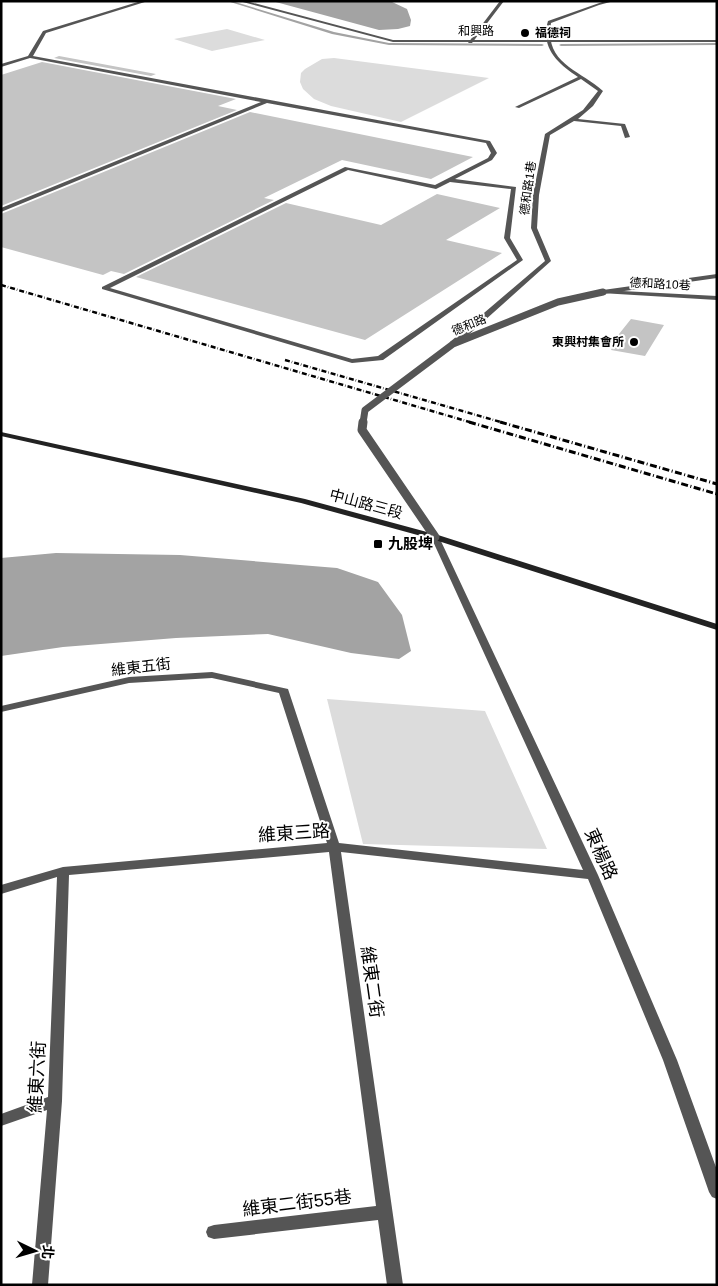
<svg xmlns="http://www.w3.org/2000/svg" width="718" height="1286" font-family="Arial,'Noto Sans TC',sans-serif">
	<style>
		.green { fill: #dcdcdc }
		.water { fill: #a3a3a3 }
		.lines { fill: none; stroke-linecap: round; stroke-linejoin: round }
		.stream { fill: #a3a3a3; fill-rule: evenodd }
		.building { fill: #c4c4c4 }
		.lane { fill: #555; fill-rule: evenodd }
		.street { fill: #555; fill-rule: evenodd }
		.secondary { fill: #222; fill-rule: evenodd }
		.rail-far1 { stroke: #000; stroke-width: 2.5; stroke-dasharray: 5 2 0.5 2; stroke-linecap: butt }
		.rail { stroke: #000; stroke-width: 3; stroke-dasharray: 7 2.5 1 2.5; stroke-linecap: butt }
		.street-bridge-far1 { stroke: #555; stroke-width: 7 }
		.street-bridge { stroke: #555; stroke-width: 9 }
		.poi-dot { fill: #000; stroke: #fff; stroke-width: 2 }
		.labels { text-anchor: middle; stroke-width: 4; stroke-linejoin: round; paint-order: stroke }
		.far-street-label { font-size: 12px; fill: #000; stroke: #fff }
		.far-poi-label { font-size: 12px; font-weight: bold; fill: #000; stroke: #fff; text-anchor: start }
		.street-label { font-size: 15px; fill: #000; stroke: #fff }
		.poi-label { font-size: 15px; font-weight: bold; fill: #000; stroke: #fff; text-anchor: start }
		.near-street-label { font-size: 18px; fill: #000; stroke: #fff }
	</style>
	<rect width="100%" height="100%" fill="#fff"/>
	<path class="green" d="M227,29L265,40L212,51L174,39Z
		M334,58L489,78L401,122L331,106L314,99L303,89L300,82L301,73L305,69L322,59Z
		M327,699L485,711L547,849L363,844Z"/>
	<path class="water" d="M272,1H390L407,9L411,20L410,26L398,29L379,30Z
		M56,553L180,555L337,568L378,582L402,615L411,651L399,659L351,653L268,634L176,638L63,647L1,656V558Z"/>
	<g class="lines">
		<path class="stream" d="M232,1L334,32L389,43L542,44L544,45L542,46L389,45L332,34L227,1Z
			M717,43V45L561,46L559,45L561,44Z"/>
	</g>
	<path class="building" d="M59,56L156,74L151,76L54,58Z
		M42,62L236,99L218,106L237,110L1,206V75Z
		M250,112L473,157L431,179L342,160L264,198L274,200L124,274L111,271L103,275L1,247V214Z
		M437,194L500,208L446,240L502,253L365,340L136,277L286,203L381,225Z
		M631,319L664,325L645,356L611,350L619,334Z"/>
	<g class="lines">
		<path class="lane" d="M141,1H148L46,33L33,56L490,141L497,153L492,160L455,179L516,187L510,238L523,260L383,360L352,363L102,289V287L345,167L435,185L488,158L491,153L486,143L267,103L1,212V208L261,102L30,58L1,67V64L28,56L43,31ZM348,170L436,189L450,182L511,189L504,238L517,260L378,356L352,359L110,288Z
			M500,1H504L472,43H468Z
			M605,1H614L599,5L551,23C544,64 580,70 603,91L593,106L578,119L625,124L630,137L625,138L621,126L574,121L550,135L539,195L537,228L551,261L456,346H450V342L545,261L531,228L533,195L545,134L583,110L598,91L581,79L519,108L515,107L578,77C558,64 540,48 548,21Z
			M603,290L717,296V300L601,293V291Z"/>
		<path class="street" d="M239,1H246L393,40H717V42H393Z
			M717,274V278L603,294L600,292L603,290Z
			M435,534L439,537L598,875L677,1060L717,1170V1199L712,1197L709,1192L663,1060L588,879L341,852L403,1285H387L378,1220L214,1239L208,1237L206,1232L208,1227L214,1225L376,1206L329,852L69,875L62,1101L48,1285H32L47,1110L1,1126V1114L48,1097L57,877L1,894V885L63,867L327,843L279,693L212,678L129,683L1,712V706L129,677L212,672L288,689L339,843L583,870L431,537Z"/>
		<path class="secondary" d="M1,432L305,499L438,535L717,624V630L432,539L301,503L1,436Z"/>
		<path class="rail-far1" d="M1,285L473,423
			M285,360L504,423"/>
		<path class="rail" d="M469,422L717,494
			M500,422L717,484"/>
		<path class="street-bridge-far1" d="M363,423L365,410L453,344L558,302L603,292"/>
		<path class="street-bridge" d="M363,422L362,430L435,537"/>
	</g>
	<g class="poi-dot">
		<circle cx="525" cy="33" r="5"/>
		<circle cx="634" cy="342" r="5"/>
		<rect x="373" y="539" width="10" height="10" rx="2.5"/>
	</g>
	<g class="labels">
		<g class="far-street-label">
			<text x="476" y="35">和興路</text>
			<text transform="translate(528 188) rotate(-82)" y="4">德和路1巷</text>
			<text transform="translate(660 284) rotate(3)" y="4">德和路10巷</text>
			<text transform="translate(469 325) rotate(-22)" y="4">德和路</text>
		</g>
		<g class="far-poi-label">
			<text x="535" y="37">福德祠</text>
			<text x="624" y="346" text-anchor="end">東興村集會所</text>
		</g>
		<g class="street-label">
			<text transform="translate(366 504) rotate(15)" y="5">中山路三段</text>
			<text transform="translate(141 667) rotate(-7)" y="5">維東五街</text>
		</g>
		<g class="poi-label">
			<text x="388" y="549">九股埤</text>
		</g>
		<g class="near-street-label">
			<text transform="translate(294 833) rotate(-4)" y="6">維東三路</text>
			<text transform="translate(601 854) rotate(66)" y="6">東楊路</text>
			<text transform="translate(372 982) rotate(82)" y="6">維東二街</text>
			<text transform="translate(37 1077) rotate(-87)" y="6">維東六街</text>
			<text transform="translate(297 1203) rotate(-7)" y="6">維東二街55巷</text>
		</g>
	</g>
	<rect width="718" height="1286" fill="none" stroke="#000000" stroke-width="5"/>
	<g transform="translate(35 1251) rotate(95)" stroke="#ffffff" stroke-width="4" paint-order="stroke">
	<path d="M0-4L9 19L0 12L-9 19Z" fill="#000000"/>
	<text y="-8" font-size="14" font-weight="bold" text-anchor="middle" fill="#000000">北</text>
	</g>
</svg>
